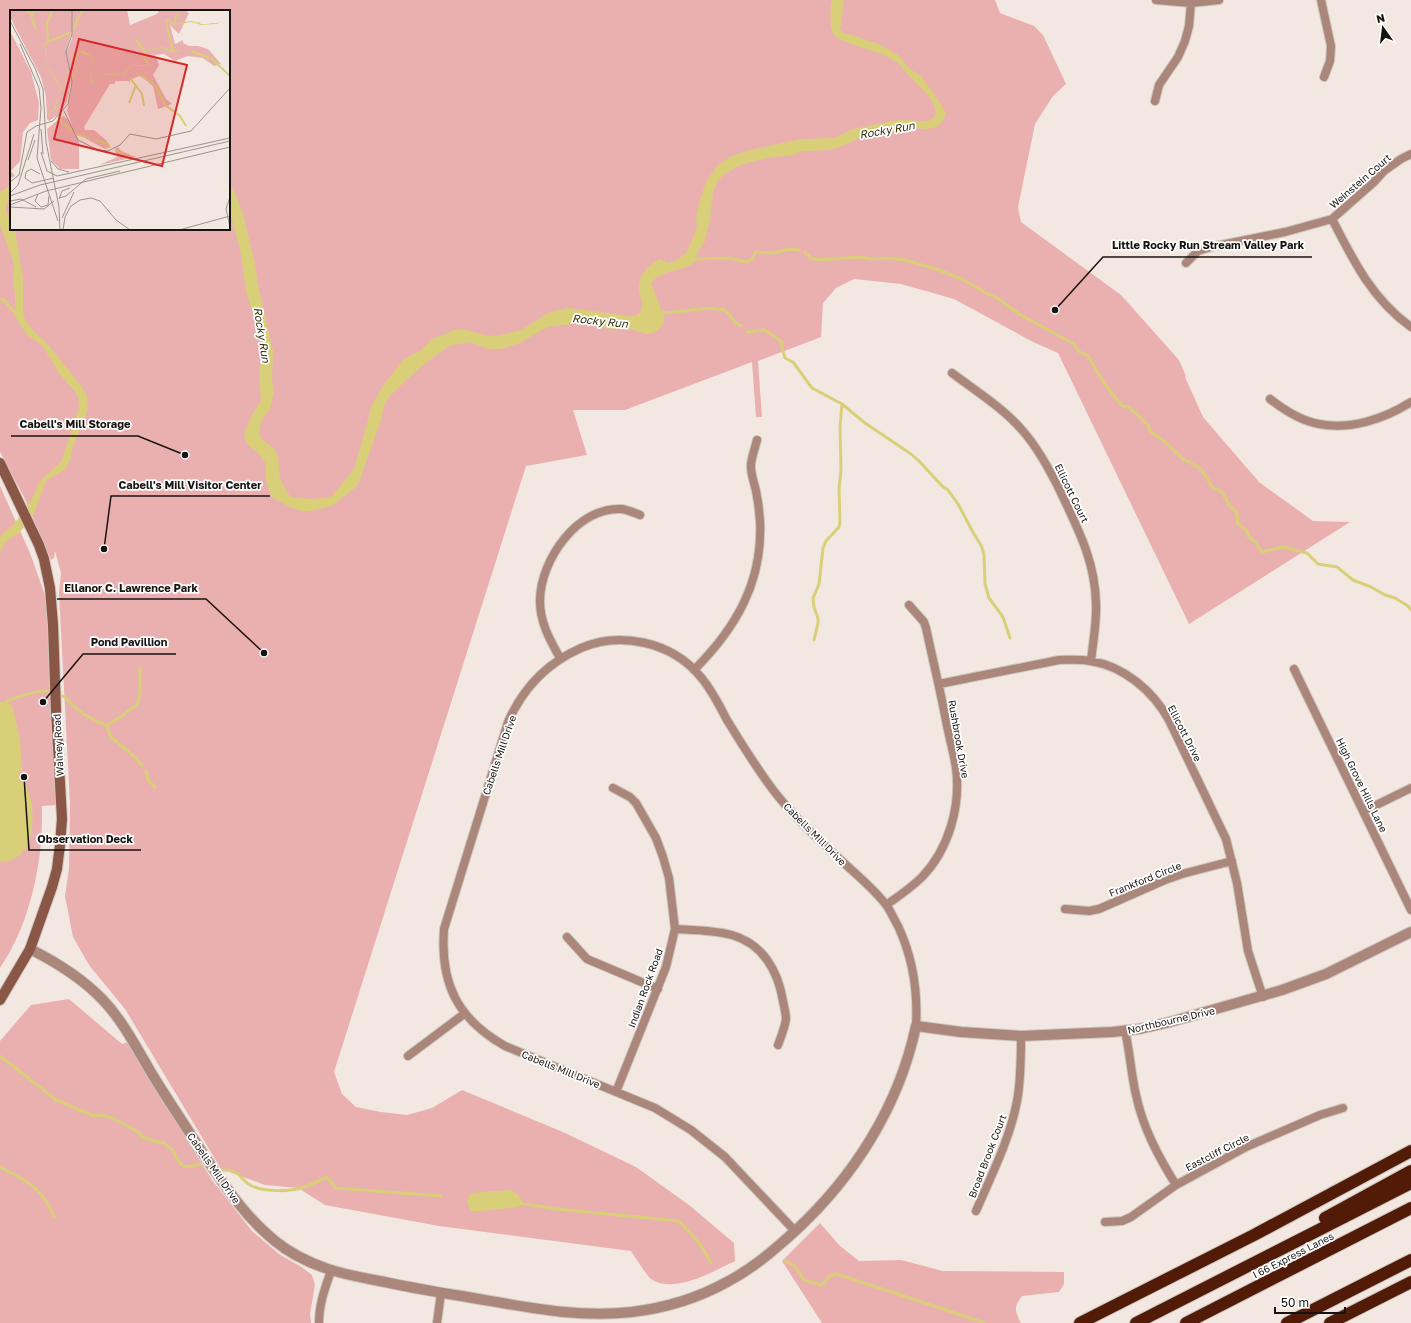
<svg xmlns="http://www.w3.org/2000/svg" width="1411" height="1323" font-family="'Golos Text',sans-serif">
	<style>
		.green { fill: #eab0b0; fill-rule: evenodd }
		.water { fill: #d9cf78 }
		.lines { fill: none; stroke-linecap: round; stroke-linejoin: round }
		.stream { stroke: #d9cf78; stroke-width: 3 }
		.minor-casing { stroke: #cfc6c0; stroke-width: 10 }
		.tertiary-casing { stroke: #cfc6c0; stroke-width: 12 }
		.secondary-casing { stroke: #cfc6c0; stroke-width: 12 }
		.motorway-casing { stroke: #cfc6c0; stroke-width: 14 }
		.minor { stroke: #ab867a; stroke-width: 8 }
		.tertiary { stroke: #ab867a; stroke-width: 10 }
		.secondary { stroke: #8a5645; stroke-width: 10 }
		.motorway { stroke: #521b07; stroke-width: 12 }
		.labels { text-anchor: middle; stroke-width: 3.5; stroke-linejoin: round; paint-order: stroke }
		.street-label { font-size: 10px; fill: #171311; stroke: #fff }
		.water-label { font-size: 11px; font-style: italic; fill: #343009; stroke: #fff }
		.inset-river { fill: none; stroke: #d9cf78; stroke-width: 2 }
		.inset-road { fill: none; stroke: #9a938e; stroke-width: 1 }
		.view { fill: #d62828; fill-opacity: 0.15; stroke: #d62828; stroke-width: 2 }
		.inset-edge { fill: none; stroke: #171311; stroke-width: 2 }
		.leader { fill: none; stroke: #171311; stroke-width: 1.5 }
		.callout-dot { fill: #171311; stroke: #fff; stroke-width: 1.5 }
		.callout-label { font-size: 11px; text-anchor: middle; font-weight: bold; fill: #171311; stroke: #fff; stroke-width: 3.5; stroke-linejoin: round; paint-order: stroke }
	</style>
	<rect width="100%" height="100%" fill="#f2e8e1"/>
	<path class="green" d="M0,0H995L1000,13L1034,26L1043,35L1066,84L1053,96L1035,124L1018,207L1021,222L1121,295L1179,360L1186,376L1185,377L1203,417L1259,482L1313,521L1350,522L1189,624L1058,353L1033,342L954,299L901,284L854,279L836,288L823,303L821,337L758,361L762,417H756L752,362L625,410H573L587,455L526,466L334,1072L342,1094L356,1107L381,1112L407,1115L432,1108L462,1090L563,1132L636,1167L689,1205L734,1243L735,1261C714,1271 673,1295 651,1279C647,1276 635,1257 631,1251L439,1226L325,1205L298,1188L265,1185L221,1169L125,1009L89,965L73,937L65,896L69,868L70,804L59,593L61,573L55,551L54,558L51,560L24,497L0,452ZM11,11H229V229H11Z
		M0,486L30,553L46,598L52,696L56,805L42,806C42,821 42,837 40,852C35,893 23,934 0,968Z
		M69,999L122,1044L128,1042L212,1180L252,1231L279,1254L303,1268L312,1275L315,1285L310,1314L311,1323H0V1041L31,1005Z
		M820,1223L840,1246L859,1261L901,1260L943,1271L1064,1272V1284L1059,1292L1022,1296C1013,1308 1015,1310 1021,1323H822L782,1261Z"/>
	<path class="water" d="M832,0H844L840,29L842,32L879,44L898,55L910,69L921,76L939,101L945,111V116L942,122L938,126L933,128L927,129L916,128L883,132L874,136L860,138L840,147L830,150L802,151L793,155L767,158L740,165L723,175L717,182L713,193L710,218L705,241L698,251L695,262C691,264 687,267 683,268C673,271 657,274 651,283L664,317L663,325L654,333L646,334L634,330L611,329L580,323L547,327L520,343L501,349H488L470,342L449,346L423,365L398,388L388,398L384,406L381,420L359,482L356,487L332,506L310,511H302L290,507L273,498L269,491L266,480V464L259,454L248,445L244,436L245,431L253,413L261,401L259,374L263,349L246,291L240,249L229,209V182L236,195L244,218L255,264L258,285L273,351L272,380L274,391L270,409L261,421L259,434L261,438L276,451L278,457L280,479L289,495L292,497L309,499L327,498L332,496L354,469L367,424L371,407L384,384L405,358L420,351L432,339L455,330H466L484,335L495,336L505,334L521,330L550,312L568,308L623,315C630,318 641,317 642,306C643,300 638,294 639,287C639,274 649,264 661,259L668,263L676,261L687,252L696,230L697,226L696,218L699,203L706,182L717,166L730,157L746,151L787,142L803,139L834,138L853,129L898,120C910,119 923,124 934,118C943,104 915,83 907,74C905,72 903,69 901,66C898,62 891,59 886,56C875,51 841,42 835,36C829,31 830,7 832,0Z
		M11,185C11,188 12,192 11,195C8,203 4,206 7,214L11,215V229H15L23,280V311L25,320L34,332L45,341L82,387L87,397L88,409L73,446L70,460L65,469L46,481L32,518L19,533L5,542L0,552V538L1,535L11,527L23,513L34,495L39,482L61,462L74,425L79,406L78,396L75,391L68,384L59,373L42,345L27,335L16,318L15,293L13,282L14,265L12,257L0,225V192Z
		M0,702L7,703L11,705L13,709L20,739L22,771L18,773L20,782H25C27,790 31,798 32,806C34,830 31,861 0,862Z
		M510,1190C516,1192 520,1196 522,1202L519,1207L480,1211H471C467,1205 466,1199 471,1193Z"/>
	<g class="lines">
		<path class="stream" d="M805,252L811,258L818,260L860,257L873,259L886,258L905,260L936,269L960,278L986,293L999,299L1019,314L1074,344L1078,351L1088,356L1104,383L1122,406L1129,407L1148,425L1150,431L1165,442L1183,459L1198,467L1202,470L1213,488L1219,490L1223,494L1229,505L1237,513L1238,524L1247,531L1248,536L1256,543L1262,552L1283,547L1307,553L1318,564L1337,567L1353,580L1371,587L1385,595L1395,598L1408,606L1411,610
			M692,259L729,258L747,262L752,259L756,252L773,253L789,249L799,250
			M0,299L4,300L17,315
			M662,312L667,313L708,308L724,310L729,314L735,322L742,326
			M747,332L765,330L782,342V348L785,358L793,362L812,388L842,404L865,423L911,454L920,462L942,486L948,490L958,504L974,534L982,547L984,555L985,584L989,598L1003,617L1010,638
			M814,640L818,623V618L814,607L813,598L819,584L823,548L826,541L839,527L840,522L839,489L841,470L840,428L842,404
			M63,696C69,700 72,705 77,709C86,717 96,720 106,725L111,737L137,759L142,766
			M4,705L7,701C19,696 35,691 48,691
			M106,725C117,721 127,711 137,705L140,692V668
			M146,771L148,780L155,787
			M0,1056L56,1100L94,1116L103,1115L112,1118L135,1130L143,1137L153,1141L164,1143L173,1151L179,1162L183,1166L187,1167L201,1164
			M0,1167C26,1180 44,1189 54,1217
			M223,1170C241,1169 239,1180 252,1186C264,1192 291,1192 304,1187C312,1185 319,1180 327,1177L336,1188L441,1196
			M518,1203L556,1209L679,1221L700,1244L711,1263
			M785,1261L795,1266L804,1280L822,1285L830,1276L837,1274L985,1323"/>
		<g class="minor-casing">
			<path id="minor" d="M1156,0L1191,3L1219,0
				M1321,0L1331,46L1330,61L1324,77
				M1155,101L1159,85L1178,57L1185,41L1189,26L1191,3
				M1332,219C1353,260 1372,299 1411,327
				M1186,263L1198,251L1211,247L1285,232L1332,219L1374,182L1384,171L1401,159L1411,154
				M952,373C976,391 1003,408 1022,430C1039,449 1051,472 1062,495C1079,531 1095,562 1096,603C1097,622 1093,642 1091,661
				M1270,399C1284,410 1301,421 1319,424C1351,430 1384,419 1411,402
				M560,658C550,640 540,623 540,601C540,560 578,506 622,509C628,510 635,513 640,515
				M1294,669L1411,910
				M694,670C736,628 763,582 760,521C759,513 759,505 757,497C756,486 750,475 751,464C752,456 755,448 757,440
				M939,684L1059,660C1070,660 1080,659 1090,661C1124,666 1153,691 1169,720L1226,839L1237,883L1248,951L1263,997
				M613,788L630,797L636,803L656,838L663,857L669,878L675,929L666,967L616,1092
				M1364,811L1411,788
				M886,905C899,896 911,888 922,877C949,849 961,806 956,768C954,754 950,740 947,726C941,693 933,661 926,628L924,622L909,605
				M1065,909L1089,911L1099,909L1165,880L1182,874L1232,861
				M675,929C694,930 714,930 732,935C763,944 778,971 783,1001C784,1007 786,1013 786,1019C785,1027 781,1037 778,1045
				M567,937L587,959L658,989
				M1125,1031C1130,1052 1131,1074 1136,1095C1143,1128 1158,1156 1176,1185
				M408,1056L464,1014
				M976,1211C991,1176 1010,1139 1017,1101C1021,1080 1021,1058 1021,1036
				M1105,1222L1122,1221L1131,1217L1176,1185L1246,1147L1320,1115L1343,1108
				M795,1231L725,1157L691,1130L655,1108L505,1046C457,1019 440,983 444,929L508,722C523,688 547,663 581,648C620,631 671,642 699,675C711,688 719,705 727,720C743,746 758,771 777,795C797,820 821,842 844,863C859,877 875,890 887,906C891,912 894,919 898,926C913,958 918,991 916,1026
				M319,1323C319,1304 325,1288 331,1271
				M437,1323L441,1293"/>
		</g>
		<g class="tertiary-casing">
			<path id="tertiary" d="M30,949C56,962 82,978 103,1000C122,1020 135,1045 149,1069C165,1096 183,1122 200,1149C222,1182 244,1216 275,1241C307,1267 345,1275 385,1282C408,1287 431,1291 455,1295C513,1304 572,1319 632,1312C665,1308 698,1298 727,1282C752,1269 773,1251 794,1232C854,1177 899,1106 916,1026L961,1032L1021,1036L1112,1032L1139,1029L1170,1022L1282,990L1326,974L1411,932"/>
		</g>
		<g class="secondary-casing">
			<path id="secondary" d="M0,463L39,545L44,559L50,588L53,625L56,711L62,819L60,845L57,869L52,887L30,949L0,1000"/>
		</g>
		<g class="motorway-casing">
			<path id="motorway" d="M1325,1218L1411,1171
				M1080,1323L1254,1235L1411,1151
				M1136,1323L1411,1183
				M1186,1323L1411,1208
				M1287,1323L1411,1260
				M1330,1323L1411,1282"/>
		</g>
		<use href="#minor" class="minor"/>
		<use href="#tertiary" class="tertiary"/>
		<use href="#secondary" class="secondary"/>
		<use href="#motorway" class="motorway"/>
	</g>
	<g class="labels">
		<g class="street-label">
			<text transform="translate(1360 181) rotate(-41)" y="4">Weinstein Court</text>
			<text transform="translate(1072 493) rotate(64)" y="4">Ellicott Court</text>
			<text transform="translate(1185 733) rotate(63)" y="4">Ellicott Drive</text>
			<text transform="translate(959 739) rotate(80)" y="4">Rushbrook Drive</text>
			<text transform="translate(58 745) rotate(-93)" y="4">Walney Road</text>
			<text transform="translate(499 755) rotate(-71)" y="4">Cabells Mill Drive</text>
			<text transform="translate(1362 785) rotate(64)" y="4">High Grove Hills Lane</text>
			<text transform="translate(815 834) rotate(45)" y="4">Cabells Mill Drive</text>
			<text transform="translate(1145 879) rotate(-22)" y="4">Frankford Circle</text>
			<text transform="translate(645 988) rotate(-70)" y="4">Indian Rock Road</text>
			<text transform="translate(1171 1020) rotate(-13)" y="4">Northbourne Drive</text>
			<text transform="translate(561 1069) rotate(22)" y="4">Cabells Mill Drive</text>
			<text transform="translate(1217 1152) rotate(-27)" y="4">Eastcliff Circle</text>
			<text transform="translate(987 1156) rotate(-69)" y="4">Broad Brook Court</text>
			<text transform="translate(214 1168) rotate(55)" y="4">Cabells Mill Drive</text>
			<text transform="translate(1293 1255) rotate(-27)" y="4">I 66 Express Lanes</text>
		</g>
		<g class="water-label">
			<text transform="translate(887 130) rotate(-10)" y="4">Rocky Run</text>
			<text transform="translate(600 321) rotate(6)" y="4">Rocky Run</text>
			<text transform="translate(262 335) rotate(81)" y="4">Rocky Run</text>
		</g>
	</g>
	<g transform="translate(10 10)">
		<rect width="220" height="220" fill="#f2e8e1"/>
		<path d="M0,0H62V21L57,37L61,71L57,91L49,104L39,111L37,109L36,87L31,67L0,7ZM62,0H117L120,15L147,4L149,0H175L179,3L169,24L160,15L165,34L173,30V33L179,36H188L198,39L211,54L204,56L193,48L178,46L165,51L154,44L145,45L149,55L143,65L156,89L162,94L148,99L143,76L132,67L129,66L120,70L119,75V71H105V74H100L74,117L75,120H84L96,130L101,137L95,139L64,122L57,101L62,75L57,42L62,28ZM0,21L21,62L29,93L28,110L20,113L13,122L10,151L1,161L5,166L0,168ZM53,106L59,110L69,132V159H50L41,150L37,119ZM108,137L111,141L126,147L89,155L107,147L105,139Z" fill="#eab0b0"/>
		<path d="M167,0H168L169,4L166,7L167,8L165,14L173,12L182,11L186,12L187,13L189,12L191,14H197L202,13H207L211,11L215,10L211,11L207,14H205L191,15L182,12L164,15L156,10L164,40L172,41L160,42L151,38L135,42L133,47L137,50L139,54V56H121L113,66L96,64L85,73L81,72L80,66L83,60L82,47L69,42L65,53L68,61L65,66L55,74L48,84L46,98L37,107L45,97L48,83L51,78L47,73L43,65L40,61L36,54L37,52L36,49L35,42V38L36,37L35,35L33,36L30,33L26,25V23L27,22L26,20V19L24,17L22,12L21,7L22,5L27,19L26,20L27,22L26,25L30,33L34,35L37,32H38L36,36V49L38,52L36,54L44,65L51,78L67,62L64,53L65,44L73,40L83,47V61L81,67L85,73L96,63L112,65L121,55H138L132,47L134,43L139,40L152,37L162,41L155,11L156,9H158L164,14L165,6L168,4Z" fill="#d9cf78"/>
		<path class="inset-river" d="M17,0L22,5L26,0M63,20L72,0M126,30L136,42M38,32L37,13L43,0M39,32L61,22M181,41L202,49L220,66M126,63L135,67L145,75L155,95L170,106L176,116M120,68L132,84L134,96M119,93L126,75M48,108L62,121M66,124L80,128M85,130L98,134L99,138M105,140L120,149"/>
		<path class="inset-road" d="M0,11L25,58L33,79L36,132L49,197L50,220M10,34L29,78L31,98L27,148L48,211M54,101L68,130L88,140L98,141L110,135L120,124L146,129L181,121L220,78M31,119L33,144M31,142L37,161L47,166L220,128M18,150L25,130M41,151L48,159L59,162M30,164L21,159L16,162L15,168L22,173L44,168M0,172L9,165L17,122L26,116L43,111L58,94L62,72L56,42L62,24V0M0,183L8,175L24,124M28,184L25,191L31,197L38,195L39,186M0,186L30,175L220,131M220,187L216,199L220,217M49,188L56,186L76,169L110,161M49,189L52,181L60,178M0,191L11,189L26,197M0,195L36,181L220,137M0,197L34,199L44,191M52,208L64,182M53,220L55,207L61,196L70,190L81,188L90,191L106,210L120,220M169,220L220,206"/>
		<path class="view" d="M69,29L177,55L152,156L44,129Z"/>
		<rect width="220" height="220" class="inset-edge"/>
	</g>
	<path class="leader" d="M1055 310L1103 257H1312M185 455L138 436H11M104 549L111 496H270M264 653L206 599H57M43 702L83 654H176M24 777L29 850H141"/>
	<g class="callout-dot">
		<circle cx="1055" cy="310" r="4"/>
		<circle cx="185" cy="455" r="4"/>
		<circle cx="104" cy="549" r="4"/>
		<circle cx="264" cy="653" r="4"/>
		<circle cx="43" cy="702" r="4"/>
		<circle cx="24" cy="777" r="4"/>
	</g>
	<g class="callout-label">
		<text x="1208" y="249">Little Rocky Run Stream Valley Park</text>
		<text x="75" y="428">Cabell's Mill Storage</text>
		<text x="190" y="489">Cabell's Mill Visitor Center</text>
		<text x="131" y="592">Ellanor C. Lawrence Park</text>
		<text x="129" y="646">Pond Pavillion</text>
		<text x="85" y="843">Observation Deck</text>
	</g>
	<g transform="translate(1383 28) rotate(346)" stroke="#ffffff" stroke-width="3" paint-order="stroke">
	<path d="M0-3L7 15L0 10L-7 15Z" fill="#171311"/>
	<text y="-6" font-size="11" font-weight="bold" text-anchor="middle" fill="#171311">N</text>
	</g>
	<path d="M1275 1307v6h70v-6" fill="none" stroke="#171311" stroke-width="2"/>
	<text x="1281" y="1307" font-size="12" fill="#171311" stroke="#ffffff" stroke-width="3" paint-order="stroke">50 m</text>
</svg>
